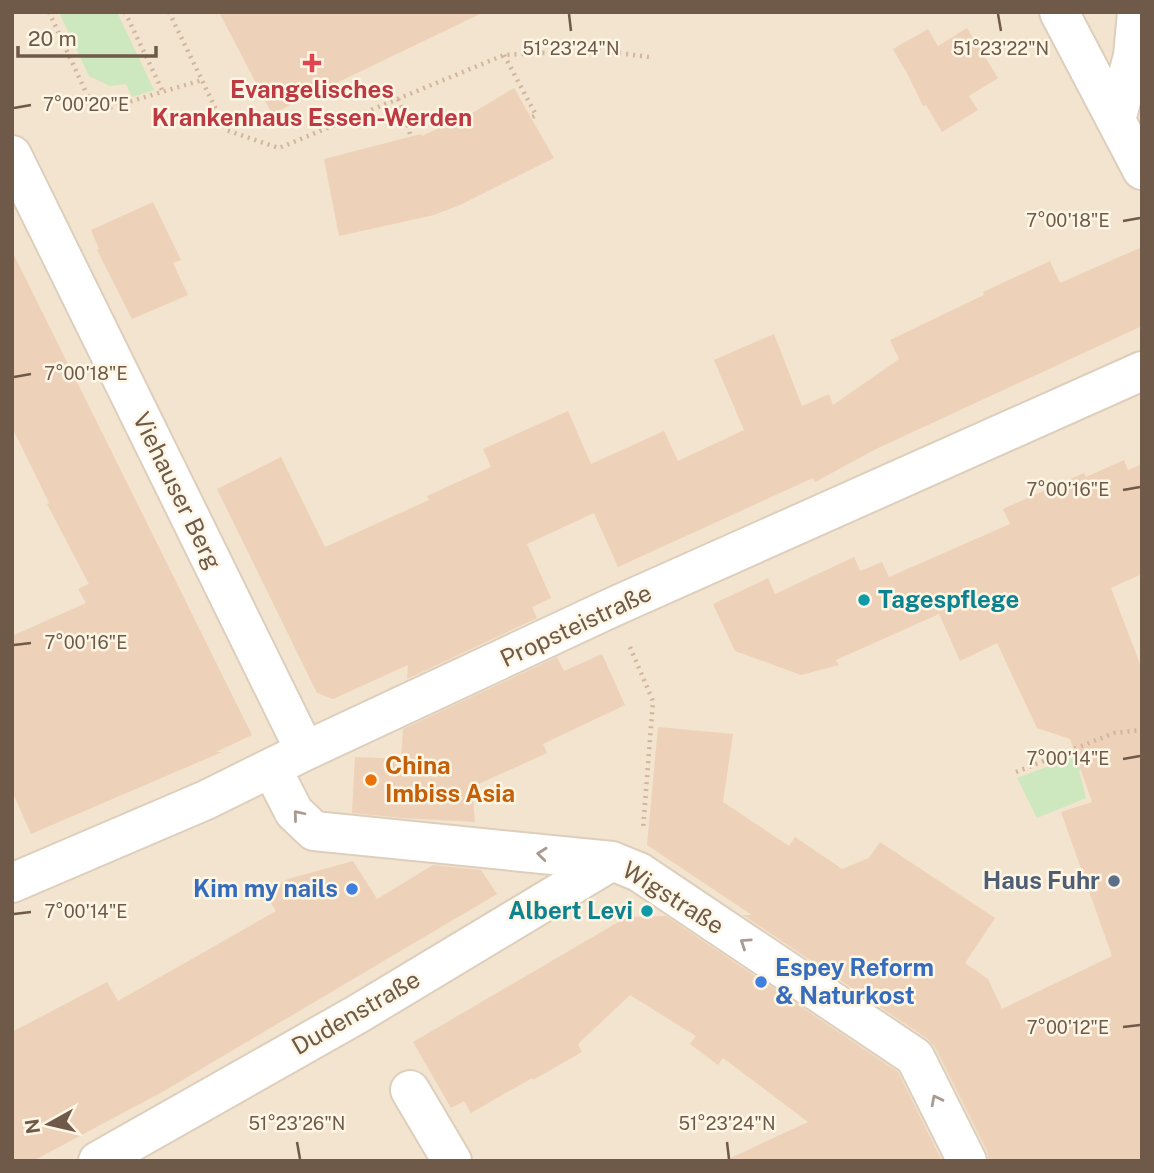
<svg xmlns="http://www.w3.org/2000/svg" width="1154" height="1173" font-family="'Public Sans',sans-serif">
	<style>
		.residential { fill: #f2e4ce }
		.green { fill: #cde7bf }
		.building { fill: #eed1b9 }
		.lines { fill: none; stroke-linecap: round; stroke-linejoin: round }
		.minor-casing { stroke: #decebc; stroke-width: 42 }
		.path { stroke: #d2b59d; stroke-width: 4.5; stroke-dasharray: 2 5; stroke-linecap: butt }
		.minor { stroke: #fff; stroke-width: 38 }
		.oneway { stroke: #a99b92 }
		.ticks { fill: none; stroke: #6f5949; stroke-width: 2.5 }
		.health-dot { fill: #e0444e; stroke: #fef6e5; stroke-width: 2.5 }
		.culture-dot { fill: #0f9aa8; stroke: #fef6e5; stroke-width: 2.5 }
		.food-dot { fill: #e8710a; stroke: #fef6e5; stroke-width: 2.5 }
		.service-dot { fill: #5c6f8a; stroke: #fef6e5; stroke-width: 2.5 }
		.shop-dot { fill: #3f7fe0; stroke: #fef6e5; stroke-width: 2.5 }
		.labels { text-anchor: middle; stroke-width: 5; stroke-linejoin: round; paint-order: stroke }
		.health-label { font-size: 24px; font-weight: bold; fill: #be3a42; stroke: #fef6e5 }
		.street-label { font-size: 24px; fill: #6f5949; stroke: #fef6e5 }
		.culture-label { font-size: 24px; font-weight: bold; fill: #0d838f; stroke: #fef6e5; text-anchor: start }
		.food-label { font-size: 24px; font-weight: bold; fill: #c56008; stroke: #fef6e5; text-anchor: start }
		.service-label { font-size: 24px; font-weight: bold; fill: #4e5e75; stroke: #fef6e5; text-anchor: end }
		.shop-label { font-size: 24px; font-weight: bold; fill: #366cbe; stroke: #fef6e5; text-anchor: end }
		.ticks-label { font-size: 18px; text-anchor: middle; fill: #6f5949; stroke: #fef6e5; stroke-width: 5; stroke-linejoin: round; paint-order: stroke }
	</style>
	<rect width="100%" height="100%" fill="#fbf2e0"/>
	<path class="residential" d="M12,12H1142V1161H12Z"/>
	<path class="green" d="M59,12H117L154,90L132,97L126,84L110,86L89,76Z
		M1121,739L1113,759L1079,771L1086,798L1037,818L1017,778Z"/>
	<path class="building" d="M219,12H484L272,114Z
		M967,28L998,78L969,96L978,110L942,132L926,105L923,106L909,77L893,49L928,29L938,46Z
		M514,88L554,158L460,205L434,215L339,236L324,159L421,134L422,136L474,112Z
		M153,202L181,260L173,263L188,295L132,319L97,250L99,249L91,230Z
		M1142,247V326L876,449L815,482L813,478L618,567L594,513L527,544L551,598L532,607L537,618L407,679L408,665L333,699L317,693L217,489L281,457L325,547L429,500L427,496L491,467L483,449L568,411L591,464L664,431L678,461L744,430L714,360L774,334L802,406L829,394L833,405L899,359L890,340L984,295L983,292L1050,261L1060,283Z
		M12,251L252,735L216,752H222L31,834L12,791V636L86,603L78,589L89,584L47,504L49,503L12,427Z
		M1124,460L1128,470L1142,464V574L1111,588L1142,669V1161H989L987,1151L935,1047L928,1039L743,915H752L647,845L658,727L733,734L723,802L789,846L795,837L842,869L869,858L880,842L995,918L965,963L988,979L1002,1009L1112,956L1061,812L1092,802L1070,739L1037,728L997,643L960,661L939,614L836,660L839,665L801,675L735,651L713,604L768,578L775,594L854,557L860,571L882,562L889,577L1010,524L1003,509L1084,473L1086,477Z
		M602,654L625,705L543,744L547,753L472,787L475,822L403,818L352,813L355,757L401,759L403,729L557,657L564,671Z
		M353,861L377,899L433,865L481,870L497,894L164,1091L33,1161H12V1032L107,982L118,1001L276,911L264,893L288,879Z
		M666,916L898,1072L942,1161H724L808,1122L723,1058L718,1065L690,1044L696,1036L630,995L578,1044L582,1052L533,1080L532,1078L471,1113L464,1101L451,1108L413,1042L627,917Z"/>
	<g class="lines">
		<g class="minor-casing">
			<path id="minor" d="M1059,12L1142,170
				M1116,120L1133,56L1137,12
				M12,155L305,751
				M272,769L294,812L314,831L612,861L639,872L915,1057L967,1161
				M12,883L206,800L305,751L613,607L1142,371
				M410,1090L452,1161
				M98,1161L356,1015L612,861"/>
		</g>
		<path class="path" d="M49,12L95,112L202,80
			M125,12L163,92
			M169,12L226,130L279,148L504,55L595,50L649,57
			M504,55L536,115L531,118
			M398,99L405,115L411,138
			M630,647L653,701L643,829
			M1016,772L1114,733L1142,730"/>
		<use href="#minor" class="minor"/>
	</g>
	<defs><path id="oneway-chevron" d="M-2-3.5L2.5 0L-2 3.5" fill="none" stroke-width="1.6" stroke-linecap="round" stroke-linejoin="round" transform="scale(1.75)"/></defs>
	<g class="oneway">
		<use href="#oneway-chevron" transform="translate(298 815) rotate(-130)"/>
		<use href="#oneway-chevron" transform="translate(542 854) rotate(-174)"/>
		<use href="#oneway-chevron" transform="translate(745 943) rotate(-146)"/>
		<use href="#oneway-chevron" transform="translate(936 1100) rotate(-117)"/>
	</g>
	<path class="ticks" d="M569,14L571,31M998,14L1001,31M14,108L31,105M1123,221L1140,218M14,377L31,374M1123,490L1140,487M14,645L31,643M1123,759L1140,756M14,914L31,912M1123,1027L1140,1025M297,1142L300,1159M727,1142L729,1159"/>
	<path class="health-dot" d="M308.5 52.5h7v7h7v7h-7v7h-7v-7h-7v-7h7z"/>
	<g class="culture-dot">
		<circle cx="864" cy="600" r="7"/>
		<circle cx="647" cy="911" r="7"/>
	</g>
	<circle class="food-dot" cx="371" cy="780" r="7"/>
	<circle class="service-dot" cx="1114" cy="881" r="7"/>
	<g class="shop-dot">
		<circle cx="352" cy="889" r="7"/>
		<circle cx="761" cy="982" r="7"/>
	</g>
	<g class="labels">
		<g class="health-label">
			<text x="312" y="98">Evangelisches<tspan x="312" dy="28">Krankenhaus Essen-Werden</tspan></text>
		</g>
		<g class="street-label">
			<text transform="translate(177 491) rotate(64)" y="8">Viehauser Berg</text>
			<text transform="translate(576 626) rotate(-25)" y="8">Propsteistraße</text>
			<text transform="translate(673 898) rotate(32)" y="8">Wigstraße</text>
			<text transform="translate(356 1013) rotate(-30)" y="8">Dudenstraße</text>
		</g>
		<g class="culture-label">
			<text x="878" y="608">Tagespflege</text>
			<text x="633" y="919" text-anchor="end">Albert Levi</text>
		</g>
		<g class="food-label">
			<text x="385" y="774">China<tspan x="385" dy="28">Imbiss Asia</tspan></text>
		</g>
		<g class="service-label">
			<text x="1100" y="889">Haus Fuhr</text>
		</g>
		<g class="shop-label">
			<text x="338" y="897">Kim my nails</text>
			<text x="775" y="976" text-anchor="start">Espey Reform<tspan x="775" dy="28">&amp; Naturkost</tspan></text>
		</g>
	</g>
	<g class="ticks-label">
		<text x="571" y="55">51°23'24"N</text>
		<text x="1001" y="55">51°23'22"N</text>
		<text x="86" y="111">7°00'20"E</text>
		<text x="1068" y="227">7°00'18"E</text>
		<text x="86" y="380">7°00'18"E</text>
		<text x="1068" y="496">7°00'16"E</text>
		<text x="86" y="649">7°00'16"E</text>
		<text x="1068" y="765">7°00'14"E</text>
		<text x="86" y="918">7°00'14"E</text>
		<text x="1068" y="1034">7°00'12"E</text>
		<text x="297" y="1130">51°23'26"N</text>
		<text x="727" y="1130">51°23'24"N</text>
	</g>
	<rect width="1154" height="1173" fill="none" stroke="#6f5949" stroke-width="28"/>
	<g transform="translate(49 1124) rotate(262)" stroke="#fef6e5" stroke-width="5" paint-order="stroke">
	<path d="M0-5L12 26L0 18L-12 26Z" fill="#6f5949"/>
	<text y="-10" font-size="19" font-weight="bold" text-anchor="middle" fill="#6f5949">N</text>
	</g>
	<path d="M18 46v10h138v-10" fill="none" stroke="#6f5949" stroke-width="3.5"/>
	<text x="28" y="46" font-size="21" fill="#6f5949" stroke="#fef6e5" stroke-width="5" paint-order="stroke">20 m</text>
</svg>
